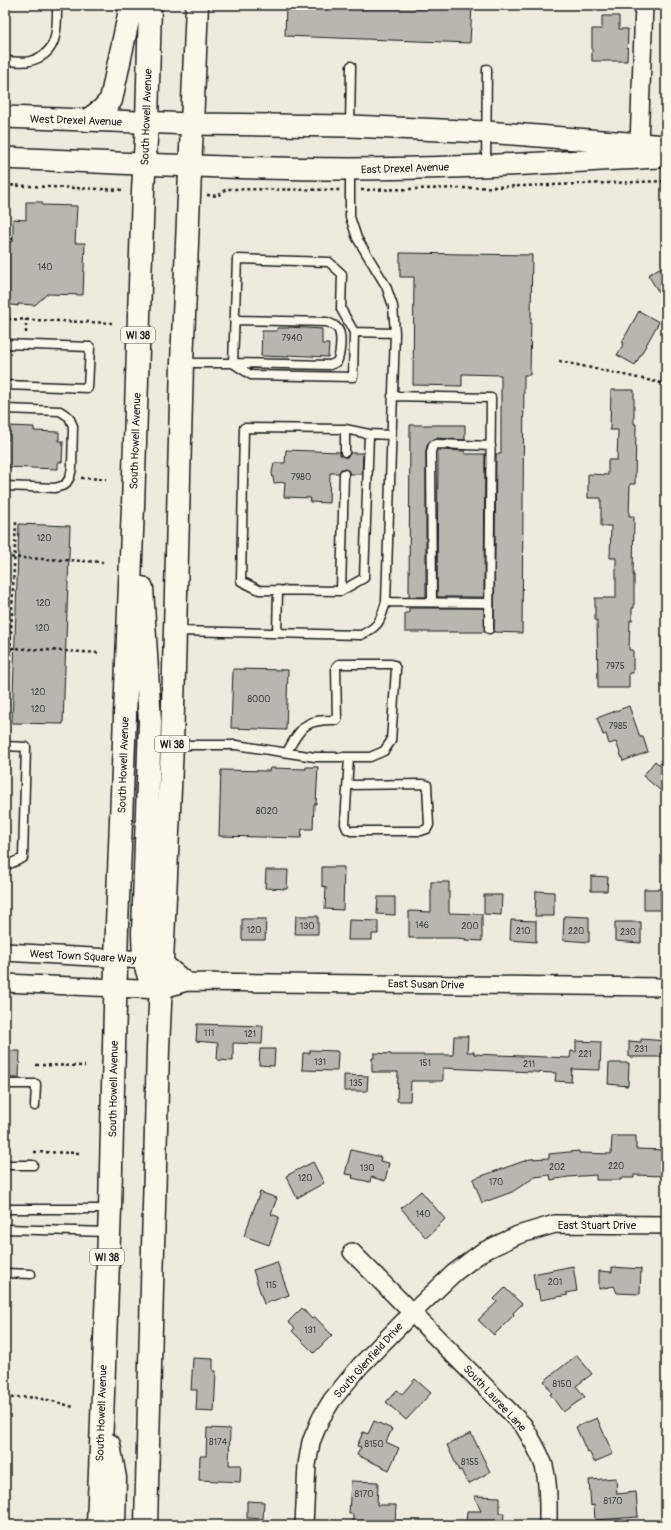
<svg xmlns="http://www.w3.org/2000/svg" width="671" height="1530" font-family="Pangolin,sans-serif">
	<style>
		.building { fill: #b9b6af; stroke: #1c1c1c }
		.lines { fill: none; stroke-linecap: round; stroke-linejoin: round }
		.service-casing { stroke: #1c1c1c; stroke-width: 11 }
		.minor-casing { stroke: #1c1c1c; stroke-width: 20 }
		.tertiary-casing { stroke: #1c1c1c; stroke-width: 24 }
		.primary-casing { stroke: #1c1c1c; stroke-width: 25 }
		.path { stroke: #1c1c1c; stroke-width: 2.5; stroke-dasharray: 3 3; stroke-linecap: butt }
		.service { stroke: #fbf7ec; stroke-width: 8 }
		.minor { stroke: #fbf7ec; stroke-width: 17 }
		.tertiary { stroke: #fbf7ec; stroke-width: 21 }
		.primary { stroke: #fbf7ec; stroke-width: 22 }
		.labels { text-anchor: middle; stroke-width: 4; stroke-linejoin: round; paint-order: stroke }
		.number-label { font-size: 9px; fill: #434241 }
		.shield { fill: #fbf7ec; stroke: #5f5e5a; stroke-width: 1 }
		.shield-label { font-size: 10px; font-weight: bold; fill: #1c1c1c }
		.street-label { font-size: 11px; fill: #1c1c1c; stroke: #fbf7ec }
	</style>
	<rect width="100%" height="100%" fill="#eeeadf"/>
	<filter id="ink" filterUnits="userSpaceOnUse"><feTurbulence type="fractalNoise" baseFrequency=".025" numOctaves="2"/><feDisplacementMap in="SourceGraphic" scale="8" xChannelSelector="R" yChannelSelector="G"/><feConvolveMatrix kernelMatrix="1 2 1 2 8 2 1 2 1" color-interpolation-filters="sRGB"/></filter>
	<g filter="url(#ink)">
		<path class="building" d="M286,5H472L470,43L285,36Z
			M602,16H619V29H628L627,61H592V29H602Z
			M26,202H42V205L77,206L75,243H85L83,295L47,294L35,305L18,304V306L5,304L7,241L13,242V219L26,220Z
			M400,253L532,255L530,375H524L522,633L493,632L494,629L496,454H501V375L462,374V386L413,385L414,277H400Z
			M666,264V304L648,275Z
			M639,311L659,322L635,365L617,355L624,343L622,342Z
			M289,327L322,329V344H329L328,357L288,355V357L261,356L262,331H277V328H289Z
			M611,390H634V424H636L635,484H630L629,516H634L633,575H634V608H632V621L630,620L629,650H633V673H629V688H598L597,620H595V598H616V558H610L611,526H601V498H588V474L608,475V460H617L618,430H610Z
			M410,425H465V440L437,438L432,440L428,443L426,450V597H409Z
			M8,426L34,427V431L59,432V441H63L62,462H58V469L6,467L5,440H8Z
			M286,450L340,452V455L345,457H348L350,453H363L362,474H349V471L345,469H341L339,473H330L329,503L310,502L311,498L284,497L285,482L274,483L272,473L274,463H285Z
			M438,450L465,451V454H485L484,597H437Z
			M19,524L70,526L63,724L12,723Z
			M409,608H484L485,632H405V613H409Z
			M233,669L288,670L286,730L231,728Z
			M629,706L640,737H643L648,752L623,761L616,742L609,744L606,734L603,735L597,718Z
			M655,761L666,770V795L643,776Z
			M306,767H318L316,804H314L313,829H302L301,838L219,836L221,770L269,771L270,768L306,769Z
			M322,867H344L343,910L325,909L326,887L322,886Z
			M266,870H288L287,889L265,888Z
			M591,876L608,877L607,891H591Z
			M431,882H449V913L482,914V941L465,940L466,939L456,938H409V911L431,912Z
			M644,889H661V910H644Z
			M536,891L554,892V916H535Z
			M484,895H502L501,915L484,914Z
			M378,897H395V915L377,914Z
			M296,916H318V934H295Z
			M564,916L589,917V942L563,940Z
			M242,919H266L265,940H242Z
			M349,920L378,921V934H372V940H348Z
			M511,920L536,921V942L510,940Z
			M615,922H641V943L615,941Z
			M197,1024L263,1026L262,1044L233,1043V1061L217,1060L218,1043L196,1041Z
			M454,1036H468L467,1052H474V1054L570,1058L571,1051L576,1052V1041L601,1042L600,1070L572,1069L571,1082L555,1081L556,1073L443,1068V1081H411L410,1101H397L398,1072H372V1058H374V1053L391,1054V1055H453Z
			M641,1039L666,1041V1057H629V1041L641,1042Z
			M260,1049H275L274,1066L259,1065Z
			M310,1050L337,1051L338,1053L337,1071L302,1070L303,1053H310Z
			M5,1051H20L19,1078H5Z
			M609,1063H629L628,1086L608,1084Z
			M344,1075L368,1076L367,1091H344Z
			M612,1136H636V1149L666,1150V1176L634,1175V1178H621V1180H596V1175L568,1177L551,1180L550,1175L535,1177L512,1192L482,1203L473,1179L530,1159L549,1158V1154L579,1151V1153L611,1154Z
			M351,1150L381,1157L380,1161L389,1163L385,1181L371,1177L370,1182L352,1178L353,1175L345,1174Z
			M313,1162L324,1183L297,1198L286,1176Z
			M421,1191L445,1219L439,1225V1226L426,1238L401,1208Z
			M260,1192L277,1198L271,1214L279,1217L269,1245L244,1236Z
			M277,1262L289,1295L264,1304L253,1270Z
			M573,1266L577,1291L566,1293L568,1295L540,1300L538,1289L536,1291L533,1274Z
			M612,1267L641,1269L640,1294L617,1293L614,1286L599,1289V1271L612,1272Z
			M505,1288L522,1304L513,1313L514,1315L494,1335L478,1320L497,1302L494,1299Z
			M302,1308L312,1319L315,1317L332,1335L314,1353L292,1331L295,1328L288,1322Z
			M577,1355L592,1374L576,1386L585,1397L563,1412L550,1394L552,1393L544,1381Z
			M193,1358L213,1359V1371H216L214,1412L196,1411L197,1390H191Z
			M415,1379L431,1393L406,1420L386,1402L397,1390L402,1394Z
			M597,1418L613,1454L594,1462L589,1451L587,1452L576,1427Z
			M374,1421L392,1429L386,1442L399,1448L389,1470L357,1455L361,1447L357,1446L363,1432L368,1434Z
			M207,1428L230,1429L229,1465H241L240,1482L199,1480L200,1456H206Z
			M471,1433L490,1472L468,1484L461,1470L459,1471L447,1445Z
			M616,1478L617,1494L636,1492L638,1517L595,1520L594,1505L591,1506L589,1480Z
			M351,1481L378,1482L377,1505H396L395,1525H353V1514H349Z
			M474,1496L500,1497V1513H504L503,1525L466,1524L467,1511H481Z
			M247,1501L264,1502L263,1519L247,1518Z"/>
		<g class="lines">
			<g class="service-casing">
				<path id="service" d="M5,61C13,61 23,63 30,61C59,54 57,29 57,5
					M350,125L351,66
					M486,165L487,69
					M5,344L90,347L88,388L5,385
					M182,363H233L237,259L329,262L342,274L341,309L354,332L395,333
					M233,363L330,365L337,362C340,356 342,338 339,331C337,326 332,324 327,322L234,320
					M234,364L251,375L353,377L354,332
					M392,396L491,398L489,629
					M5,409L60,411L69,417L73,426L72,468L70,477L65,485L55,488L5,486
					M369,434L364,578L341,591L259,590L241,581L244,428L345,429L369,434L391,435
					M345,452V429
					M341,591L344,474
					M386,602L489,603
					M432,602L431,452L433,445L437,444L491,446
					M176,631L361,635C380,626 380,621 386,602L395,333L393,306L386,286L357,238L350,217V170
					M277,633L278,590
					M173,745H236L315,757H349L345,824L347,829L351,831H421L427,829L429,825L427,785L423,784L348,785
					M5,746L26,747L23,858L5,866
					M287,752C302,725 306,719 337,720L336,667L339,664H391L394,665L396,669L391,741L384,751L370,757H349
					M5,1084H36L35,1106
					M5,1165H33
					M5,1209H109
					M5,1229L108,1232
					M5,1273L31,1274"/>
			</g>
			<g class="minor-casing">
				<path id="minor" d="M639,144L644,5
					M5,952L162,961L187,982
					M5,983L161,990L187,982L666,987
					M352,1252L523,1425C531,1438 539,1451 544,1466C549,1485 548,1506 548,1525
					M304,1525L307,1465L311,1442L321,1418L332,1400L360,1366L412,1313L454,1273L482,1252L518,1235L555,1224L666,1225"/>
			</g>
			<g class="tertiary-casing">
				<path id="tertiary" d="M5,117L192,124L350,126L486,132L666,146
					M5,158C120,163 235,169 350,169C453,169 557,162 659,157"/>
			</g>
			<g class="primary-casing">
				<path id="primary" d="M88,120L103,109L111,100L129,15L130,5
					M142,588L150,722L143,933L144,960L149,977L161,990
					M109,1445L115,1478L114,1525
					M98,1525L110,1209L117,925L133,505L143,191L147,122L150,5
					M146,1525L158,1048L172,745L182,363L197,5"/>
			</g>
			<path class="path" d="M5,185L124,190
				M361,190L466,188L666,181
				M207,195L218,196L226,189L340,190
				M5,239H13
				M7,308V319L112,323
				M26,333V319
				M6,334L7,319
				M559,361L666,384
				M81,478L106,479
				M5,557L103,562
				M11,648L100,653
				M7,723L16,522
				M36,1065L85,1066
				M34,1152L82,1153
				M5,1399C29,1394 51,1400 73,1407"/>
			<use href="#service" class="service"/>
			<use href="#minor" class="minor"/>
			<use href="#tertiary" class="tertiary"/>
			<use href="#primary" class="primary"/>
		</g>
	</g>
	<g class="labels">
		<g class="number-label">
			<text x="45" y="270">140</text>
			<text x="292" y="341">7940</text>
			<text x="301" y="480">7980</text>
			<text x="44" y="541">120</text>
			<text x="43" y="606">120</text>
			<text x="42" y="631">120</text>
			<text x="615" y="669">7975</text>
			<text x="38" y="695">120</text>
			<text x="259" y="702">8000</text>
			<text x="38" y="712">120</text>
			<text x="618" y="729">7985</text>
			<text x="267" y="814">8020</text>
			<text x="422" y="928">146</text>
			<text x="307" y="929">130</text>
			<text x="470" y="929">200</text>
			<text x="254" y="933">120</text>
			<text x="523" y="934">210</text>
			<text x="576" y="934">220</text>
			<text x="628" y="935">230</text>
			<text x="209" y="1036">111</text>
			<text x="250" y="1037">121</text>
			<text x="641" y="1052">231</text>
			<text x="585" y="1057">221</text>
			<text x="320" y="1065">131</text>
			<text x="425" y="1066">151</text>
			<text x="529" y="1067">211</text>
			<text x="356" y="1086">135</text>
			<text x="616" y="1169">220</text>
			<text x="557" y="1170">202</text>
			<text x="367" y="1171">130</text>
			<text x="305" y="1181">120</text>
			<text x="496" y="1185">170</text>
			<text x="423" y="1217">140</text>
			<text x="555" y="1285">201</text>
			<text x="271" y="1288">115</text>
			<text x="310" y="1333">131</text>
			<text x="562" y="1387">8150</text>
			<text x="218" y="1445">8174</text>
			<text x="374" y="1447">8150</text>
			<text x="470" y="1465">8155</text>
			<text x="364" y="1497">8170</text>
			<text x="613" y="1504">8170</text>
		</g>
		<g class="shield">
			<rect x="121" y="327" width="34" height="16" rx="3"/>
			<rect x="155" y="736" width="34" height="16" rx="3"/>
			<rect x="90" y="1249" width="34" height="16" rx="3"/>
		</g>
		<g class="shield-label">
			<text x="138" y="339">WI 38</text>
			<text x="172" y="748">WI 38</text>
			<text x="107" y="1261">WI 38</text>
		</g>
		<g class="street-label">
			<text transform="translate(146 117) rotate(-88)" y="4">South Howell Avenue</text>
			<text transform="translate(76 120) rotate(2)" y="4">West Drexel Avenue</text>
			<text transform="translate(405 168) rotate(-2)" y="4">East Drexel Avenue</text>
			<text transform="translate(135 441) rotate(-88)" y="4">South Howell Avenue</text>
			<text transform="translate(123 765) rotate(-88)" y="4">South Howell Avenue</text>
			<text transform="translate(83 956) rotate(3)" y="4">West Town Square Way</text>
			<text transform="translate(426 984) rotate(1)" y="4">East Susan Drive</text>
			<text transform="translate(113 1089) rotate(-89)" y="4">South Howell Avenue</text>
			<text x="597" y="1229">East Stuart Drive</text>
			<text transform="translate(368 1360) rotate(-48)" y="4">South Glenfield Drive</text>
			<text transform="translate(495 1398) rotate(47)" y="4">South Lauree Lane</text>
			<text transform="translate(101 1413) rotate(-88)" y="4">South Howell Avenue</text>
		</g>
	</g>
	<rect width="671" height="1530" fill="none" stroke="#fbf7ec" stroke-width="20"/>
	<rect x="10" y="10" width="651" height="1510" fill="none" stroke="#1c1c1c" stroke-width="1.5" filter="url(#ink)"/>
</svg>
